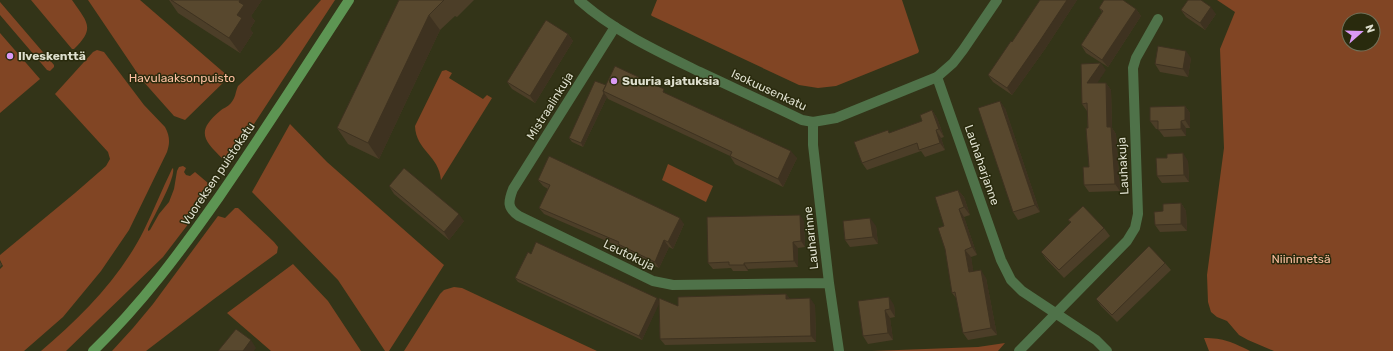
<svg xmlns="http://www.w3.org/2000/svg" width="1393" height="351" font-family="Rubik,sans-serif">
	<style>
		.green { fill: #814524; fill-rule: evenodd }
		.lines { fill: none; stroke-linecap: round; stroke-linejoin: round }
		.minor { stroke: #4f7249; stroke-width: 10 }
		.tertiary { stroke: #4f7249; stroke-width: 10 }
		.secondary { stroke: #5d9553; stroke-width: 10 }
		.wall { fill: #4c3e28 }
		.shaded-wall { fill: #3e3220 }
		.building { fill: #58482e; stroke: #3e3220 }
		.poi-dot { fill: #da9af6; stroke: #292a0d; stroke-width: 1.5 }
		.labels { text-anchor: middle; stroke-width: 3; stroke-linejoin: round; paint-order: stroke }
		.poi-label { font-size: 12px; font-weight: bold; fill: #dedfce; stroke: #292a0d; text-anchor: start }
		.park-label { font-size: 12px; fill: #fcbfa0; stroke: #292a0d }
		.street-label { font-size: 12px; fill: #dedfce; stroke: #292a0d }
	</style>
	<rect width="100%" height="100%" fill="#333418"/>
	<path class="green" d="M31,0H72C87,22 96,28 74,49H72Z
		M88,0H140L229,77L185,120L174,116L142,80Z
		M321,0H335L254,124L227,158L223,159C203,140 196,131 220,111C223,108 228,107 231,103C236,97 235,93 238,86L279,48Z
		M657,0H902L919,51L918,53L836,86L818,88L799,85L652,16L651,15Z
		M1217,0H1393V351H1274L1248,340L1239,335L1227,321L1217,317L1211,312L1208,302L1207,275L1224,148L1220,49L1235,12ZM1349,20H1373V44H1349Z
		M0,2L54,65V67L50,71L47,70L0,15Z
		M0,33L40,79L0,113Z
		M97,50L104,52L144,105L165,127C170,136 170,143 167,152L129,230L101,271L63,317L24,351H0V269L3,266L0,260V255L75,193L106,166L110,159L108,152L55,94L93,52Z
		M446,70L452,73L449,78L483,99L487,95L492,98L441,180C439,155 416,151 415,126L442,71Z
		M290,124L327,162L444,265L389,351H385L338,280L252,192Z
		M668,164L713,186L706,202L662,180Z
		M183,166L186,168L184,172L186,175L190,176L195,172L208,183L209,185L202,196L200,203L189,223L163,257L66,351H41C81,317 120,278 144,230C154,210 162,189 172,169L173,168C176,178 153,217 148,229V231L150,230L159,214L169,202L174,189L177,171L179,167Z
		M235,208H238L274,242L278,247L277,253L214,299L146,351H112L133,328L153,304L218,216L225,218Z
		M293,264L328,301L361,351H271L227,313Z
		M454,287L462,288L597,351H404L440,294L444,290Z
		M1204,338C1224,338 1232,342 1250,351H1209Z
		M1005,343L998,351H872L978,347Z"/>
	<g class="lines">
		<path class="minor" d="M615,27L513,189C508,202 507,208 519,216L653,281L673,285L829,283
			M937,77L1001,260L1011,280L1022,291L1096,340L1107,351
			M813,122V145L829,283L839,351
			M1019,351L1127,241L1135,228L1138,214L1133,68L1136,58L1158,19"/>
		<path class="tertiary" d="M579,0C615,32 659,52 702,73C736,89 769,104 802,120L813,122L836,118L937,77L953,63L963,50L997,0"/>
		<path class="secondary" d="M93,351C141,305 181,251 219,197C264,132 306,66 349,0"/>
	</g>
	<path class="wall" d="M169,0H262L251,16L255,21L250,29L253,33L240,53L178,13Z
		M399,0H474L457,17L455,16L440,30L379,159L348,144L337,128Z
		M1040,0H1077L1045,49L1012,95L993,82L988,75L1012,42Z
		M1099,8L1136,9L1141,16L1108,67L1086,53L1081,45L1102,12Z
		M1181,10L1216,14L1205,30L1186,17Z
		M568,34L573,41L535,103L512,89L507,82Z
		M1191,58L1188,77L1160,72L1155,64Z
		M1106,70L1097,83H1106L1111,90L1112,128L1116,134L1120,191L1089,192L1084,185L1089,167L1087,111L1082,104Z
		M606,85L667,94L797,158L783,187L735,164L730,156L608,99L607,97L583,147L572,142L569,138Z
		M1185,106L1190,113V128H1186V136L1164,137L1158,129H1156L1150,121Z
		M1005,108L1040,212L1018,220L1013,212Z
		M932,110L937,118L944,137L941,138L945,150L925,157L921,151L867,170L862,163L922,121Z
		M1167,158L1188,161L1189,182L1162,183L1157,176Z
		M538,180L684,224L673,249L669,247L659,268L622,251L620,247L544,214L539,208L548,189L543,186Z
		M389,186L464,221L449,240L394,194Z
		M958,190L964,197L970,215L964,217L977,255L971,257L973,271L986,278L997,335L968,340L963,333L957,299L952,293L944,226Z
		M1181,203L1186,211L1187,231L1160,232L1155,225L1163,211Z
		M1068,220L1104,228L1110,236L1064,278L1046,259L1041,252L1071,223Z
		M804,221L805,247L798,248V267L748,269V271H733L731,268L713,269L708,263Z
		M876,226L878,244L850,247L845,240Z
		M0,262L2,265L0,267Z
		M1165,263L1171,270L1117,322L1101,306L1096,299Z
		M515,278L659,302L678,306L786,294L790,299L815,305L816,342L665,345L660,339L659,303L642,340L518,282Z
		M858,301L894,305L895,317L890,318L893,340L868,344L863,336Z"/>
	<path class="shaded-wall" d="M240,0H262L251,16L255,21L250,29L253,33L240,53L229,38L237,15L239,2Z
		M1067,0H1077L1045,49L1012,95L1007,88Z
		M1211,7L1216,14L1205,30L1200,23Z
		M1136,9L1141,16L1108,67L1102,60Z
		M429,15L440,30L379,159L368,143Z
		M568,34L573,41L535,103L530,96Z
		M1186,51L1191,58L1188,77L1183,69Z
		M1101,63L1106,70L1092,91L1087,83Z
		M1106,83L1111,90L1112,128L1116,134L1120,191L1115,184L1107,127Z
		M604,93L607,97L583,147L581,143Z
		M1000,101L1005,108L1040,212L1035,205Z
		M1185,106L1190,113V128L1185,120Z
		M932,110L937,118L944,137L939,129Z
		M1181,121L1186,128V136L1181,129Z
		M936,130L941,138L945,150L940,143Z
		M791,151L797,158L783,187L778,179Z
		M1183,153L1188,161L1189,182L1184,175Z
		M958,190L964,197L970,215L964,207Z
		M1181,203L1186,211L1187,231L1181,224Z
		M959,209L964,217L977,255L972,247Z
		M459,214L464,221L449,240L444,232Z
		M800,215L804,221L805,247L801,241Z
		M680,218L684,224L673,249L668,242Z
		M870,218L876,226L878,244L873,237Z
		M664,240L669,247L659,268L655,262Z
		M793,242L798,248V267L794,261Z
		M965,250L971,257L975,280L969,272Z
		M744,263L748,269V271L744,265Z
		M981,270L986,278L997,335L991,328Z
		M786,294L791,300L786,299Z
		M889,297L894,305L895,317L890,309Z
		M657,298L660,302L642,340L639,336Z
		M810,298L815,305L816,342L811,336Z
		M885,310L890,318L893,340L888,333Z
		M251,340L256,348L254,351H243Z"/>
	<path class="building" d="M171,0H240L239,2L244,5L237,15L242,18L229,38Z
		M399,0H444L429,15L368,143L337,128Z
		M1040,0H1067L1039,42L1007,88L988,75L1011,41L1012,42Z
		M1104,0H1123L1136,9L1102,60L1081,45L1103,11L1099,8Z
		M1188,0H1201L1211,7L1200,23L1181,10Z
		M546,20L568,34L530,96L507,82Z
		M1158,46L1186,51L1183,69L1155,64Z
		M1101,63L1087,83H1106L1107,127H1111L1115,184L1084,185L1083,167H1089L1086,128H1088L1087,103L1082,104L1081,64Z
		M615,66L664,89L663,92L791,151L778,179L730,156L732,152L603,91Z
		M595,81L606,85L603,91L604,93L581,143L569,138Z
		M1000,101L1035,205L1013,212L978,108Z
		M1185,106V120L1181,121V129L1158,130V121H1150V107Z
		M932,110L939,129L936,130L940,143L919,150L917,143L862,163L854,142L888,130L889,133L922,121L920,115Z
		M1183,153L1184,175L1157,176L1156,158H1167V154Z
		M549,156L680,218L668,242L664,240L655,262L618,244L619,242L539,208L550,185L538,180Z
		M404,168L459,214L444,232L389,186Z
		M958,190L964,207L959,209L972,247L965,250L969,272L981,270L991,328L963,333L955,292L952,293L945,249L938,228L944,226L935,197Z
		M1181,203V224L1155,225L1154,212L1163,211V204Z
		M1083,206L1104,228L1059,270L1041,252L1071,222L1068,220Z
		M800,215L801,241L793,242L794,261L744,263V265H729V262L708,263L707,217Z
		M870,218L873,237L845,240L843,221Z
		M536,242L657,298L639,336L515,278L528,252L531,254Z
		M1149,246L1165,263L1112,315L1096,299Z
		M786,294V299L810,298L811,336L660,339L659,298L678,306V297Z
		M889,297L890,309L885,310L888,333L863,336L858,301Z
		M236,329L251,340L243,351H218Z"/>
	<g class="poi-dot">
		<circle cx="10" cy="56" r="4"/>
		<circle cx="614" cy="81" r="4"/>
	</g>
	<g class="labels">
		<g class="poi-label">
			<text x="18" y="60">Ilveskenttä</text>
			<text x="622" y="85">Suuria ajatuksia</text>
		</g>
		<g class="park-label">
			<text x="182" y="82">Havulaaksonpuisto</text>
			<text x="1301" y="263">Niinimetsä</text>
		</g>
		<g class="street-label">
			<text transform="translate(769 90) rotate(25)" y="4">Isokuusenkatu</text>
			<text transform="translate(550 106) rotate(-58)" y="4">Mistraalinkuja</text>
			<text transform="translate(982 165) rotate(71)" y="4">Lauhaharjanne</text>
			<text transform="translate(1123 166) rotate(-93)" y="4">Lauhakuja</text>
			<text transform="translate(218 174) rotate(-56)" y="4">Vuoreksen puistokatu</text>
			<text transform="translate(811 238) rotate(-96)" y="4">Lauharinne</text>
			<text transform="translate(629 255) rotate(26)" y="4">Leutokuja</text>
		</g>
	</g>
	<g transform="translate(1361 32) rotate(70)"><circle r="19" fill="#292a0d" stroke="#71725a"/>
	<path d="M0-3L7 15L0 10L-7 15Z" fill="#da9af6"/>
	<text y="-6" font-size="11" font-weight="bold" text-anchor="middle" fill="#dedfce">N</text>
	</g>
</svg>
